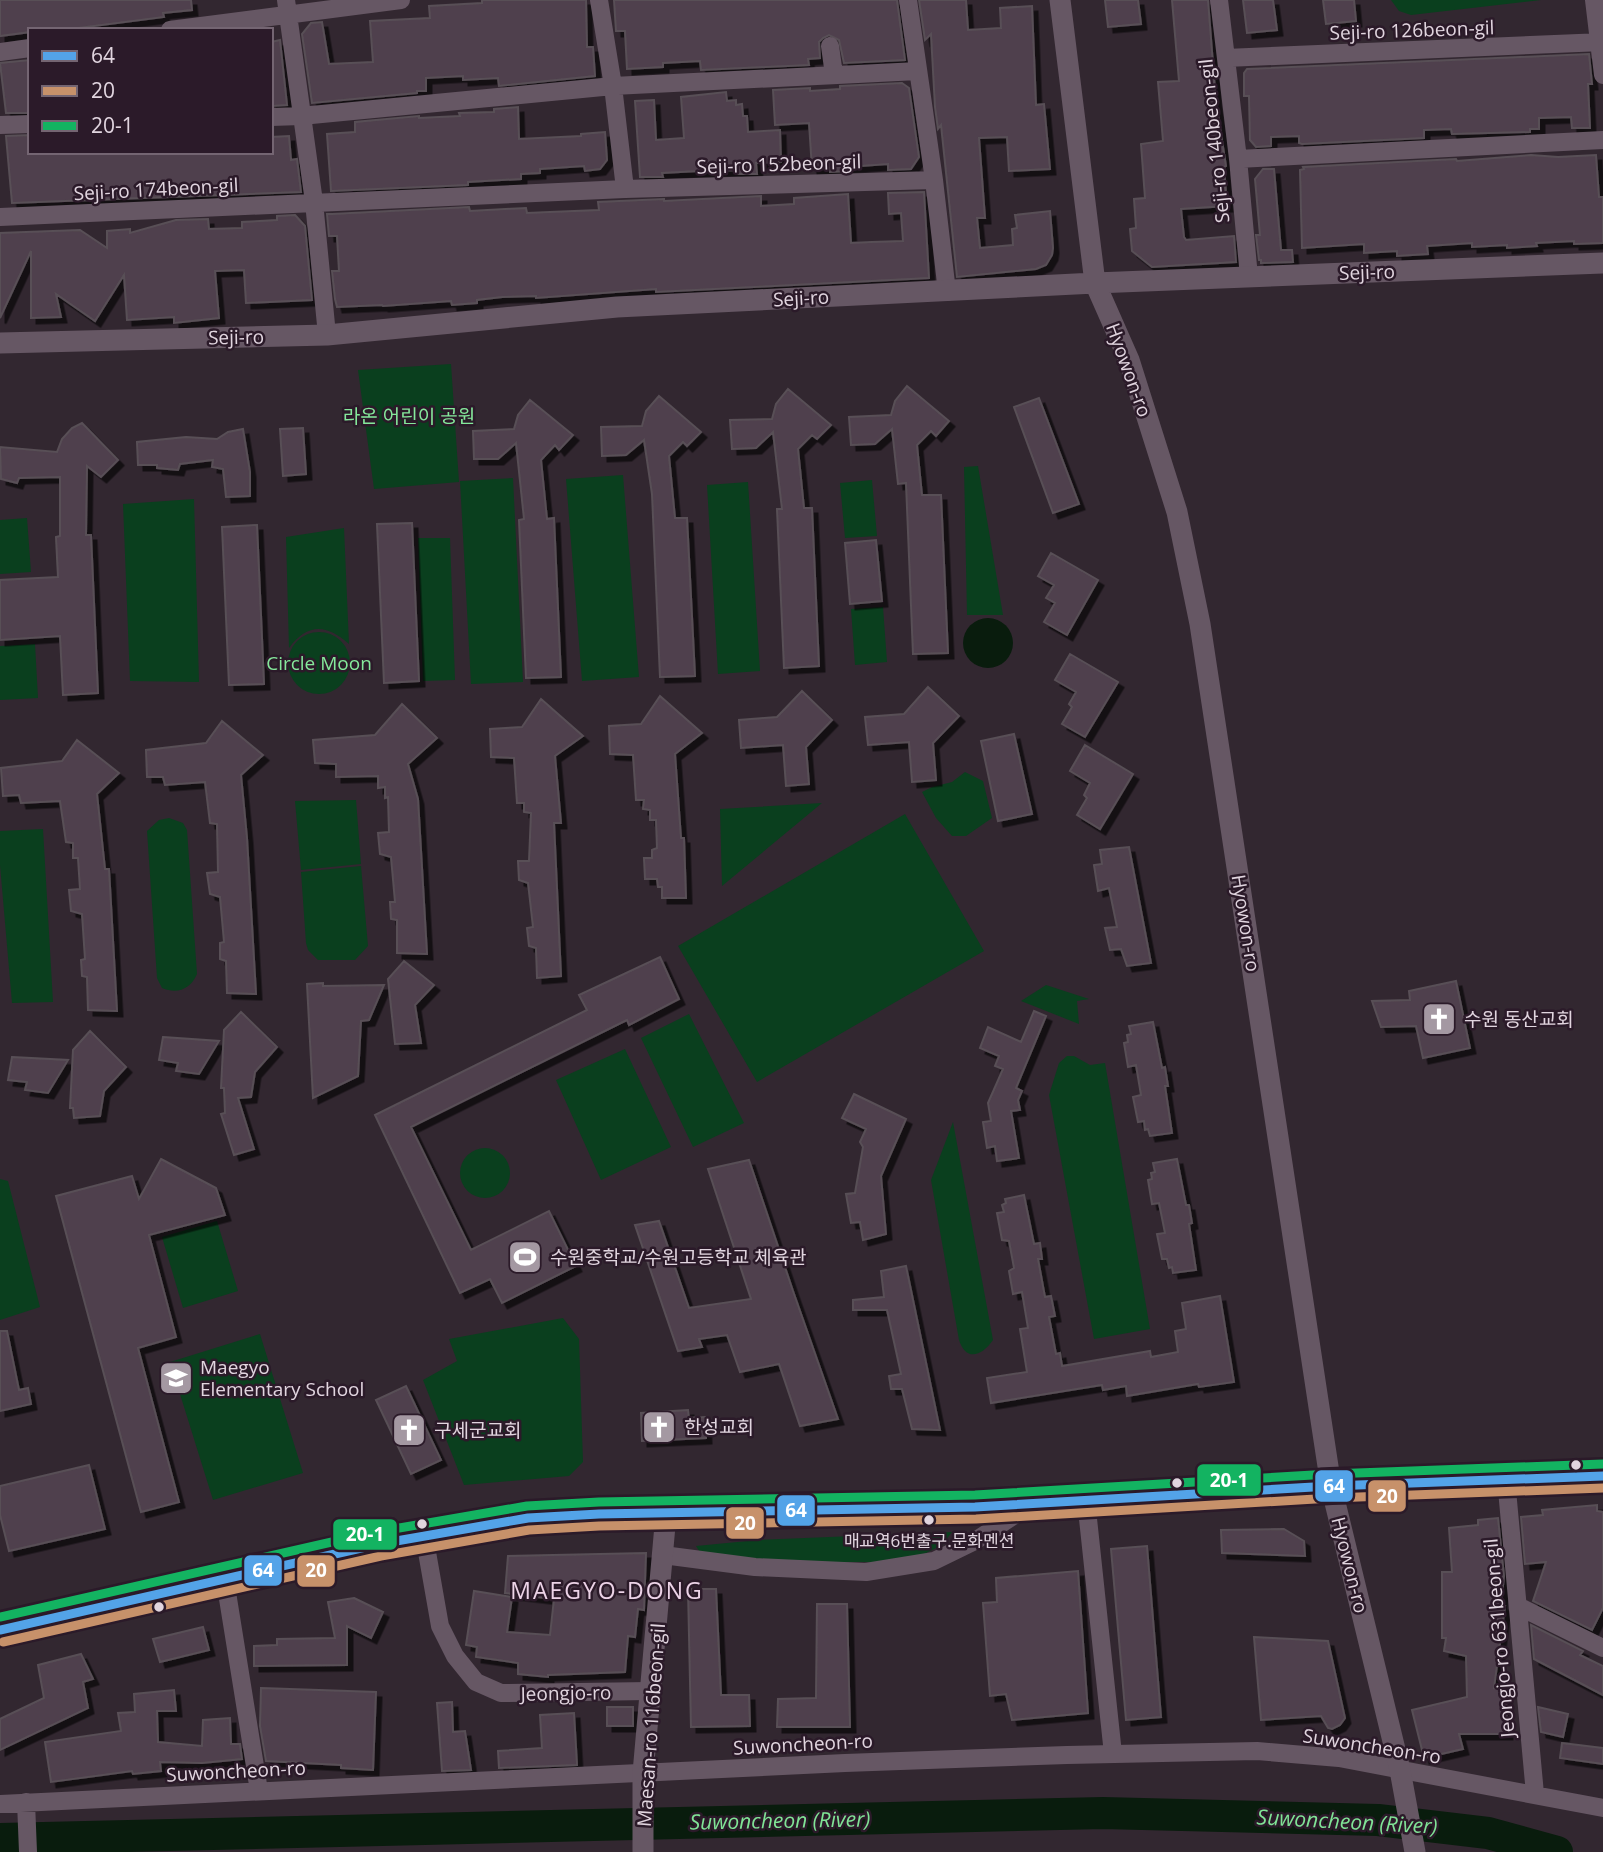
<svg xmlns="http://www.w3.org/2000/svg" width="1603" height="1852" font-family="'Open Sans','Noto Sans KR',sans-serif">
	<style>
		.green { fill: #0a3f1e }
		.water { fill: #091c0d }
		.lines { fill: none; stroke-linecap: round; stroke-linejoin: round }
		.river { stroke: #091c0d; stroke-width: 32 }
		.building { fill: #4f404d; stroke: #584f56; stroke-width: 2; filter: url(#shadow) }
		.minor { stroke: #665764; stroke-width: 18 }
		.tertiary { stroke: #665764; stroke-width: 21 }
		.bus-1-casing { stroke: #2b1a29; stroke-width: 14 }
		.bus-2-casing { stroke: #2b1a29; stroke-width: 14 }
		.bus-3-casing { stroke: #2b1a29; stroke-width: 14 }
		.bus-1 { stroke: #53a3e8; stroke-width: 9 }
		.bus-2 { stroke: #c7916a; stroke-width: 9 }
		.bus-3 { stroke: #13b361; stroke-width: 9 }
		.bus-dot { fill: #e1d5df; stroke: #2b1a29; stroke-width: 2.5 }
		.labels { text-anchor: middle; stroke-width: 5; stroke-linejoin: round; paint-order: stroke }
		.bus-label { font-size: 17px; fill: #e1d5df; stroke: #2b1a29 }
		.street-label { font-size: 19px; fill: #e1d5df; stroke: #2b1a29 }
		.park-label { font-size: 19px; fill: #85e89b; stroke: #2b1a29 }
		.poi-label { font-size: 19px; fill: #e1d5df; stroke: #2b1a29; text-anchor: start }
		.water-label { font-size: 21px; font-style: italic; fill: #80e396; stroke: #2b1a29 }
		.quarter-label { font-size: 23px; letter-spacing: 2px; fill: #ecd3e7; stroke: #2b1a29 }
		.line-badge { stroke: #2b1a29; stroke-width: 2.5 }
		.badge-label { font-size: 19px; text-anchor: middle; font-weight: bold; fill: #fff }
	</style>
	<defs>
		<filter id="shadow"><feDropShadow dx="5.5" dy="5.5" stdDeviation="0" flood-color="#0009"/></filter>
	</defs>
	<rect width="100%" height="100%" fill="#322730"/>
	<path class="green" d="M1391,0H1541L1411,15L1399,11Z
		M451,364L459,482L374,489L358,370Z
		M978,466L1003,615H967L964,467Z
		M623,475L639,677L582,681L566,479Z
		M513,478L523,682L471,684L460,481Z
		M872,480L877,536L845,538L840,483Z
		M748,482L760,671L718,674L707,485Z
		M194,499L199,682L130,681L123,504Z
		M27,518L31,572L0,574V520Z
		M344,528L349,644C326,624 308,623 289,648L286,537Z
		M418,538H450L455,680L423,681Z
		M883,607L887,662L855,665L851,609Z
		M288 663a31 31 0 1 1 62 0a31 31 0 1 1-62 0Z
		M35,644L38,698L0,700V646Z
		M965,772L983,781L992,818L966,836H952L936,818L922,792L932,787L952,782Z
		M356,800L361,864L301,870L295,801Z
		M822,803L722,886L720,809Z
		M905,814L984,951L757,1082L678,946Z
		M169,818L183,823L187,830L197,974C190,990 177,994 162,988L157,978L147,831L159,820Z
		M43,829L53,1002L12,1003L0,865V831Z
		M361,866L368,946L355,960H318L308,950L306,943L301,872Z
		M1046,985L1089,999L1077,1001L1079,1024L1021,1001Z
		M689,1014L744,1123L693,1147L641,1038Z
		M625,1049L671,1147L601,1180L556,1080Z
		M1067,1056H1074L1090,1065L1105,1063L1150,1329L1094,1339L1049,1095L1059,1063Z
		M953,1122L993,1340C982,1356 966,1362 959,1340L931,1180Z
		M460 1173a25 25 0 1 1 50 0a25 25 0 1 1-50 0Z
		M0,1179L8,1181L40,1307L0,1320Z
		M217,1221L238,1291L183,1308L162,1237Z
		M563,1318L579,1339L583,1462L569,1476L464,1485L423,1380L457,1361L449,1339Z
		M260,1334L303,1473L213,1500L170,1362Z
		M952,1532L942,1545L918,1557L879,1562H756L701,1554L696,1546L758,1540Z"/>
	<path class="water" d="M963 643a25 25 0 1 1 50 0a25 25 0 1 1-50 0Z"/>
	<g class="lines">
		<path class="river" d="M0,1839L1103,1813L1378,1820L1488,1833L1557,1852"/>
	</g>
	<path class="building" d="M0,0H191L192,10L163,13L164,17L63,30H30V32L0,36Z
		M482,0H586L587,47H593L595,76L499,86L498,78L463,80V76L426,78V91H417V93L312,103L302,34L311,23L322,22L329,64L373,62L370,21L430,18L429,6L482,3Z
		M614,0H897L905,60L844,63L839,40L829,35L823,38L819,42L820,58L808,59L809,65L701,70L700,61L663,63V67L627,69L625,31H616Z
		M919,0H966L968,30L1001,28L1000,8L1032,6L1036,105L1044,104L1050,169L1009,171L1007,137L979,138L985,218H977L980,248L1013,245L1012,229L1017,228L1015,215L1050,211L1053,248L1052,255L1046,265L1036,269L957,277L941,125L938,129L935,107L931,34L925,40Z
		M1105,0H1138L1141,24L1108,27Z
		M1172,0H1208L1216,103L1226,166L1224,167L1227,206L1181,209L1184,237L1186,240L1234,236L1236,262L1152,267L1132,251L1130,229L1136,228L1134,199L1145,198L1141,144L1163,141L1158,82L1179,81Z
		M1243,0H1273L1277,30L1247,33Z
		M1323,0H1354L1356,21L1326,24Z
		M280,40L287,105L271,106V42Z
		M1589,54L1592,84H1588L1590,128H1572L1571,117L1539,118V129H1530V132L1452,134L1451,129L1424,130V138L1302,144L1299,143V136L1271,137V146L1256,147L1250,140L1249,96H1244V73L1247,69Z
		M30,60V113H6L0,63Z
		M902,83L909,88L919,157L911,169L888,170V164L847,167V171L830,172V168L812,169L809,123L775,125L773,90L810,88V91L840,89V86Z
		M726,92L727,101L736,100V105L742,104L743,116H747L748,132L780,130L781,162L756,163L757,174H736L735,170L699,171L662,173L663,177H640L635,101L654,100L656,140L684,138L681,97Z
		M518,107L519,139L581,136V134L605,132L607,160L600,169L585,171L584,166L540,169V173L521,174V179L468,182V185L331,191L327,134L355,132V122L419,116V118L460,116L459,113L494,112V109Z
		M30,135V152H271V137L289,136L291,160L297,159L301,192L12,203L6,136Z
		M1531,155L1558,157L1596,155L1599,197H1603V243L1574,244V241L1536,243L1537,246L1507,248V245L1472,247V243L1427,246L1428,254L1397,256V251L1364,253V244L1302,248L1300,170L1304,169L1303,167L1456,159L1457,161Z
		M1263,169H1274L1281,250H1292L1293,262L1261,263V260H1259L1256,235H1260L1255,179Z
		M924,192L929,278L656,292V289L536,298V296L502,297L477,300V303L452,305L451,301L383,306L382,305L337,307L335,299L332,271H339L337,236H329L327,214H332L469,207L470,211L526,208L527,213L550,212L599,210L598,202L664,199V201L761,196V206L794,204V198L848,194L851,243L872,242L903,241L901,213L889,214L888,193Z
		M295,215L305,226L312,300L246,303L244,270L215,271L219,318L174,323V317L127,320L124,275L95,321L56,294L61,317L31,318V251L0,318V233L80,230L107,248V231L130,229V233L176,220L208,219L209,229L242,228V222L277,220V216Z
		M907,386L949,421L936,436L931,431L917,445L922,495H941L948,653L913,654L906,483L898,484L892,429L875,444L851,445L849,417L891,415L895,401Z
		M788,389L831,425L817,439L812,435L798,449L804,508H812L819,666L784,668L777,509H782L773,432L756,448L732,449L730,420L772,419L776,404Z
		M659,396L701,432L687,446L683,442L669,456L675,518H687L695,676L660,677L652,494L644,440L626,455L602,456L601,427L642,426L646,411Z
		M1039,398L1079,504L1053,513L1014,407Z
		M530,400L573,435L559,450L555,445L541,460L547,519L554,518L561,677L526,678L519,520L524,519L516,443L498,459H474L473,431L514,429L518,415Z
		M82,423L118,460L101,477L87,466L86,535H91L98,693L63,695L60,636L0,640V580L58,577L56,537L60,536V477L19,478L17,483L1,479L0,447L57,452L62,439L72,428Z
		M303,428L306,474L283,476L280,429Z
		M243,429L250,472V496L226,497L223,469L212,467L213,460L180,464L178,470L157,468V465H138L137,442L186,437L217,439L228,432Z
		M412,523L419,681L384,683L377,524Z
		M257,525L264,684L229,685L222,527Z
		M876,540L882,601L850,604L845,543Z
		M1051,553L1098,580L1067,635L1044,622L1055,603L1046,598L1054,585L1038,576Z
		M1070,654L1118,682L1085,737L1062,724L1072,707L1069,704L1076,692L1055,680Z
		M928,687L959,716L933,743L936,780L912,782L909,742L868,745L865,717L904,714Z
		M802,691L832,720L806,747L809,784L786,786L783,745L741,748L739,720L777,717Z
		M660,696L702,733L675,754L681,838H684L686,898H662V887H658L657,879H645L644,858H652V850L657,848L656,820H650V810L643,809L644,800H636L633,755L610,754L609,726L641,724Z
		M541,699L583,736L555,756L561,823H554L561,976L537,978L536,948L529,946L527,928L533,927L528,883L519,880L518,861H529L531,813L524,812V803H517L514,758L491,757L490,729L522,727Z
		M402,704L437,738L408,764L418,799L427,954L397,953V920L391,919L390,902H395L391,857L380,854L378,833L389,832L388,797L385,798V787L378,788V776L336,777V764L315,763L313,740L375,735Z
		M222,721L263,755L241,775L247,838L256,994L227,993L226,961L220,959V943L224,942L220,897L210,894L207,873L218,872L217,824L210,823L205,782L165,785L163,777H147L146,750L206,743Z
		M1014,734L1032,814L998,821L981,741Z
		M77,740L119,773L97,794L105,869H109L117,1011L88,1010L87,977L82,976L81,960L85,959L82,914L71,911L69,890L80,889L78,858H73V843L66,842L60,801L21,803L19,795L3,796L1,768L62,761Z
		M1085,745L1133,774L1100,829L1077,815L1087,798L1084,795L1090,783L1070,771Z
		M1129,847L1151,963L1127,966L1121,949L1110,950L1105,928L1117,927L1109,888L1098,891L1094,865L1102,864L1100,850Z
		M660,957L679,999L629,1025L627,1020L411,1127L471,1250L549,1211L576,1266L502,1303L490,1279L460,1293L375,1115L587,1010L579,995Z
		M404,961L434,985L415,1005L421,1043L395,1044L388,979Z
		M1456,981L1470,1048L1423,1058L1416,1026L1381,1027L1372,1001L1410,1000L1409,991Z
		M323,983V986L384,985L369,1020L361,1021L358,1076L313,1098L307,984Z
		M1034,1011L1046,1016L1016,1088L1022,1091L1018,1100L1020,1110L1011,1111L1019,1158L997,1161L995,1146L987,1148L983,1122L991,1121L988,1103L1003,1069L995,1066L999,1056L980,1048L988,1027L1021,1042Z
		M241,1012L277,1047L255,1072L251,1097L238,1098L254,1149L234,1155L221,1114L225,1113L224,1088H221L224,1030Z
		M1153,1022L1162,1068L1165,1067L1168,1086H1165L1172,1133L1150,1136L1148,1129L1145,1130L1144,1121L1138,1122L1133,1097L1141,1095L1136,1065L1128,1067L1124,1043L1128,1042L1127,1035L1131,1034L1129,1026Z
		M90,1031L126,1067L104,1091L100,1116L74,1118L73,1108H70L73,1050Z
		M163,1037L219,1041L199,1074L176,1071L178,1063L159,1060Z
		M12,1057L68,1060L48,1093L25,1090L27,1082L8,1080Z
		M854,1094L906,1119L881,1176L886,1234L863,1240L860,1222L851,1223L846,1194L855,1193L863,1147L860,1142L866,1129L842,1118Z
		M161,1159L216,1188L225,1215L149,1235L176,1337L138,1348L179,1502L141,1512L56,1196L132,1176L139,1199Z
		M1177,1159L1186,1205H1189L1192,1223L1189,1224L1196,1270L1173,1273L1172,1267L1169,1268L1167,1259H1162L1157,1234L1165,1233L1159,1203L1152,1204L1148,1180L1152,1179L1151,1173L1155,1172L1153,1163Z
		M749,1160L793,1291L838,1419L800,1426L779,1364L740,1372L727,1335L699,1339L702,1347L678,1351L635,1225L659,1221L689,1308L751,1299L708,1169Z
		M1024,1195L1034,1244L1040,1243L1042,1259H1038L1045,1297L1051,1296L1055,1316L1049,1317L1056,1354L1060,1353L1062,1366L1150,1351L1151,1357L1178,1352L1175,1331L1186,1329L1182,1303L1220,1296L1234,1382L1199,1387L1198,1384L1127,1396L1126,1386L1103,1390L1102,1385L991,1403L987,1378L1027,1372L1020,1329L1028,1328L1022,1292L1013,1294L1009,1271L1014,1268L1009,1241L1002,1240L997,1213L1004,1212L1002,1205L1006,1203L1005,1199Z
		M906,1266L940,1430L912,1429L902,1389H891L889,1376L901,1374L887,1310H853V1300L884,1297L881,1271Z
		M0,1331H7L19,1390L28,1388L31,1404L0,1411Z
		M406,1386L441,1460L411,1474L376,1400Z
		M688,1410L689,1418L705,1417L706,1438L642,1441L641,1413Z
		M89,1465L105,1529L9,1551L0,1515V1486Z
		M1597,1505V1511L1603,1512V1608L1592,1630L1533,1601L1546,1562L1525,1564L1521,1517L1543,1515L1542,1510Z
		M1498,1518L1504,1576L1501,1605L1505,1606L1494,1688L1506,1691L1507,1734H1459L1463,1749L1424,1758L1412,1710L1467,1697L1466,1656L1444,1651L1446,1638H1442V1572H1452L1449,1528L1478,1525V1520Z
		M1284,1529L1304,1541L1305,1556L1222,1553L1221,1530Z
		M1147,1546L1161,1717L1126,1720L1111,1549Z
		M646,1553L644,1610L638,1609L635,1637L628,1636L625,1672L548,1675V1677L518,1674V1663L476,1657L477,1647L466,1645L474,1591L512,1597L507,1632L550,1635L554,1599L505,1593L508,1556Z
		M1078,1571L1088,1713L1012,1720L1006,1694L990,1696L983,1603L997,1602L996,1578Z
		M688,1589H716L721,1695H749L750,1726L691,1727Z
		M354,1598L383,1612L371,1638L347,1626V1665L254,1666V1646L277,1645V1639L335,1638L328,1602Z
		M817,1604H847L850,1727H777L778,1699L816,1698Z
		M1531,1625L1583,1651L1580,1655L1603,1666V1695L1534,1659Z
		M203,1627L209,1650L160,1662L153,1639Z
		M1254,1637L1328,1641L1345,1718L1340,1725L1332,1729L1328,1728L1321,1716L1261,1720Z
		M81,1654L93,1679L83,1682L88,1708L0,1750V1719L44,1698L38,1665Z
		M261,1688L376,1692L373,1770L341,1768V1765L266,1761L260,1726Z
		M174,1690L176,1711H157L158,1742L202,1746L203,1720L230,1718L231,1744H240L242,1759L202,1763L160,1762L161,1771L133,1774L132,1771L51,1782L45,1742L121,1731L118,1713L135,1712L134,1694Z
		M452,1702L453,1732L465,1731L471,1770L442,1771L437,1703Z
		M607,1707H633V1726H607Z
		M1538,1707L1568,1714L1563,1737L1541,1732Z
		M574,1713L577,1765L499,1768L498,1751L542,1748L540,1715Z
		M1562,1743L1603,1748V1764L1560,1758Z"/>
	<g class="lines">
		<path class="minor" d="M286,0L314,202L327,335
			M599,0L613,86L625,189
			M908,0L934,180L947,292
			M1219,0L1238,159L1249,277
			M1594,0L1603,75
			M170,30L401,0
			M830,46L834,75
			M0,52L30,48
			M1226,58L1603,42
			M271,117L301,116L613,86L918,71
			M0,125L30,124
			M1238,159L1603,140
			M0,217L625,189L934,180
			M1506,1479L1535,1794
			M1086,1500L1113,1754
			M424,1535L440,1626L455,1656L476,1682L501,1693L650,1691
			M663,1555L755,1567L866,1572L934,1561L975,1541L1033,1503
			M225,1580L259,1791
			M1518,1606L1603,1648
			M26,1802L28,1852
			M0,1804L845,1763L1067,1755L1257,1751L1339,1758L1603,1808"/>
		<path class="tertiary" d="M1060,0L1095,283L1129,360L1177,512L1200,624L1331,1486L1400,1770L1415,1852
			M0,343L327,335L617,307L1095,283L1603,263
			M0,1630L379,1544L528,1518L599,1514L975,1507L1331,1486L1603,1476
			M643,1852V1773L666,1514"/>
		<g class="bus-1-casing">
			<path id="bus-1" d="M0,1630L379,1544L528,1518L599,1514L975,1507L1331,1486L1603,1476"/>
		</g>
		<g class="bus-2-casing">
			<path id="bus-2" d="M3,1642L381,1556L529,1530L599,1526L976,1519L1332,1498L1603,1488"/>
		</g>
		<g class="bus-3-casing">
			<path id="bus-3" d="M0,1617L376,1532L527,1506L599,1502L975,1495L1330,1474L1603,1464"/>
		</g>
		<use href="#bus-1" class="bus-1"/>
		<use href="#bus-2" class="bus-2"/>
		<use href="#bus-3" class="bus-3"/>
	</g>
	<defs>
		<g id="church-square" transform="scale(1.75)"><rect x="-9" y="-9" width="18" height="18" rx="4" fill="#a498a2" stroke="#2b1a29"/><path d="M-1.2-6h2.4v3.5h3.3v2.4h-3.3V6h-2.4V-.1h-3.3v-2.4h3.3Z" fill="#fff"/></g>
		<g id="stadium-square" transform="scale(1.75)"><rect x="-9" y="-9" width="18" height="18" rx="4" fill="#a498a2" stroke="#2b1a29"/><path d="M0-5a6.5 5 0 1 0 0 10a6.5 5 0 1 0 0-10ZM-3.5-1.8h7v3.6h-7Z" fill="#fff"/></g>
		<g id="school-square" transform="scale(1.75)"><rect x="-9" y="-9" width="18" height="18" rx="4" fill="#a498a2" stroke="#2b1a29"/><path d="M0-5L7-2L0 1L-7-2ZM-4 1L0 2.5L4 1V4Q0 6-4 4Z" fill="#fff"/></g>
	</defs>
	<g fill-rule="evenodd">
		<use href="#church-square" x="1439" y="1019"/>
		<use href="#stadium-square" x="525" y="1257"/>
		<use href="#school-square" x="176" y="1378"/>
		<use href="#church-square" x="659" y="1427"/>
		<use href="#church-square" x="409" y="1430"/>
	</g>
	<g class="bus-dot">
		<circle cx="1576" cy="1465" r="6"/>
		<circle cx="1177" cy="1483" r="6"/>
		<circle cx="929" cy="1520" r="6"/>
		<circle cx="422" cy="1524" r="6"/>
		<circle cx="159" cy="1607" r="6"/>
	</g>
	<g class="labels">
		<g class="bus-label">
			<text x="929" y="1547">매교역6번출구.문화멘션</text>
		</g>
		<g class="street-label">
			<text transform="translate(1412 30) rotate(-2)" y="7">Seji-ro 126beon-gil</text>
			<text transform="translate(1214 141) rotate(-96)" y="7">Seji-ro 140beon-gil</text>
			<text transform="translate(779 164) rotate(-2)" y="7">Seji-ro 152beon-gil</text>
			<text transform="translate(156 189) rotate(-3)" y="7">Seji-ro 174beon-gil</text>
			<text transform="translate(1367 272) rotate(-2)" y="7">Seji-ro</text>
			<text transform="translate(801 298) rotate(-3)" y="7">Seji-ro</text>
			<text transform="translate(236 337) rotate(-1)" y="7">Seji-ro</text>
			<text transform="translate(1129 370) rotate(70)" y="7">Hyowon-ro</text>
			<text transform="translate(1246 923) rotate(81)" y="7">Hyowon-ro</text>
			<text transform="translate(1350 1565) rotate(76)" y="7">Hyowon-ro</text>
			<text transform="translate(1499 1638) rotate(-95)" y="7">Jeongjo-ro 631beon-gil</text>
			<text transform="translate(566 1693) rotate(-1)" y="7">Jeongjo-ro</text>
			<text transform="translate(651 1725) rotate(-86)" y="7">Maesan-ro 116beon-gil</text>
			<text transform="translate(803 1744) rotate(-3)" y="7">Suwoncheon-ro</text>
			<text transform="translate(1372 1746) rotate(9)" y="7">Suwoncheon-ro</text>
			<text transform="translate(236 1771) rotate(-3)" y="7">Suwoncheon-ro</text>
		</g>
		<g class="park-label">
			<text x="409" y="423">라온 어린이 공원</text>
			<text x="319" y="670">Circle Moon</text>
		</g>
		<g class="poi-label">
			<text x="1464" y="1026">수원 동산교회</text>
			<text x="550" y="1264">수원중학교/수원고등학교 체육관</text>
			<text x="200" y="1374">Maegyo<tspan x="200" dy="22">Elementary School</tspan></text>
			<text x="684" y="1434">한성교회</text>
			<text x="434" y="1437">구세군교회</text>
		</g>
		<g class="water-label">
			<text transform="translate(780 1821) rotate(-1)" y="7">Suwoncheon (River)</text>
			<text transform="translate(1347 1822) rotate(3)" y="7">Suwoncheon (River)</text>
		</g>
		<g class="quarter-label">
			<text x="607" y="1599">MAEGYO-DONG</text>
		</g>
	</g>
	<g class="line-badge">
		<rect x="1196" y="1463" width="66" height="34" rx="7" fill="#13b361"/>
		<rect x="1314" y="1469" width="40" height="34" rx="7" fill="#53a3e8"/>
		<rect x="1367" y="1479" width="40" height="34" rx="7" fill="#c7916a"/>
		<rect x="776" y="1494" width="40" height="33" rx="7" fill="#53a3e8"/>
		<rect x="725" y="1506" width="40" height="34" rx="7" fill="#c7916a"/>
		<rect x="332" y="1518" width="66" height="33" rx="7" fill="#13b361"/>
		<rect x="243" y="1554" width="40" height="33" rx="7" fill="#53a3e8"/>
		<rect x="296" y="1554" width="40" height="34" rx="7" fill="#c7916a"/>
	</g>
	<g class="badge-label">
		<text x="1229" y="1487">20-1</text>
		<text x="1334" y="1493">64</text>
		<text x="1387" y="1503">20</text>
		<text x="796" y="1517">64</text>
		<text x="745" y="1530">20</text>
		<text x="365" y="1541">20-1</text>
		<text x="263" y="1577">64</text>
		<text x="316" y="1577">20</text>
	</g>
	<rect x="28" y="28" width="245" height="126" fill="#2b1a29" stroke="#746572" stroke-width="2"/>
	<rect x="42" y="51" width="35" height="10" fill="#53a3e8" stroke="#746572" stroke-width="2"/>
	<text x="91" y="63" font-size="21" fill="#e1d5df">64</text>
	<rect x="42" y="86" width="35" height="10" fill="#c7916a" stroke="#746572" stroke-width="2"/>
	<text x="91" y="98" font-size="21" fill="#e1d5df">20</text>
	<rect x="42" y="121" width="35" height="10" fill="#13b361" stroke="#746572" stroke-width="2"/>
	<text x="91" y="133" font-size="21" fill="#e1d5df">20-1</text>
</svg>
